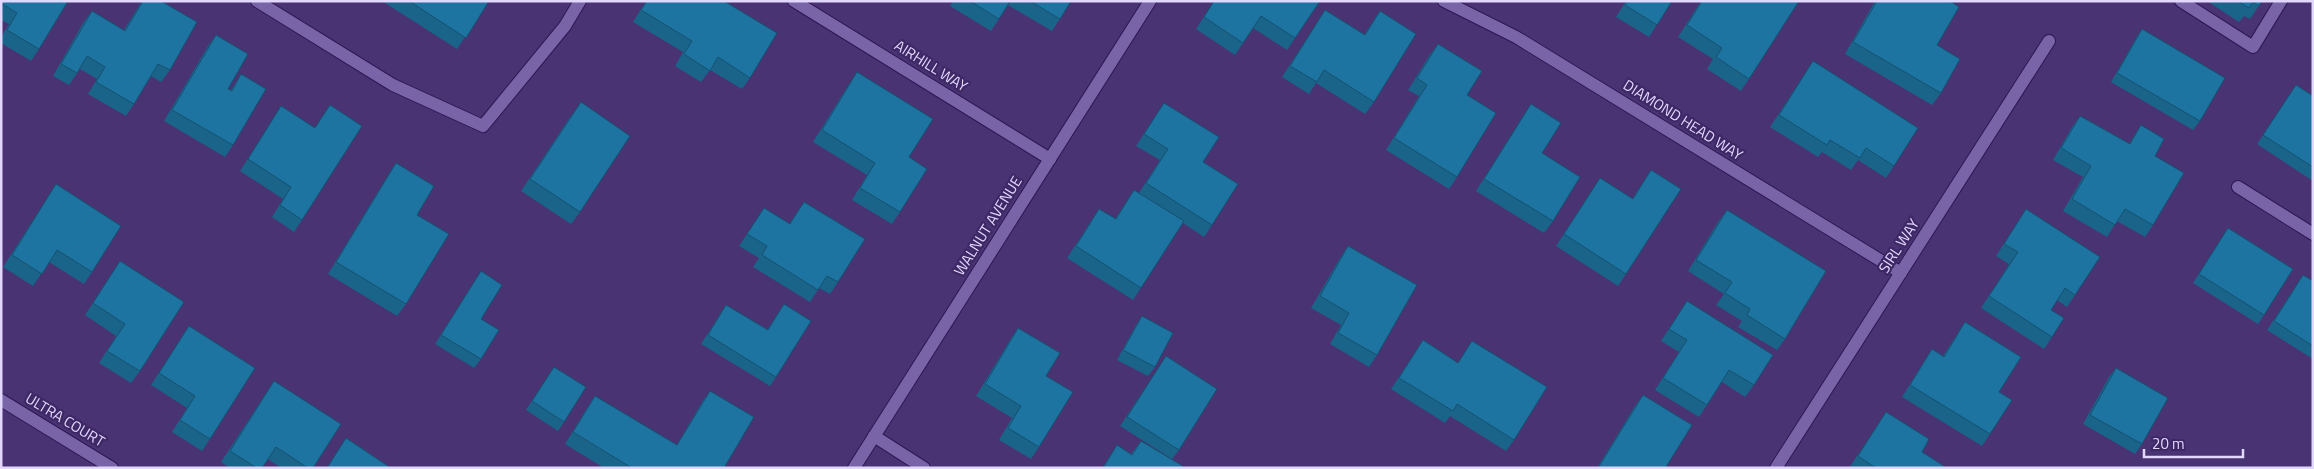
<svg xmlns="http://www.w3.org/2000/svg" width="2314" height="469" font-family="'Titillium Web',sans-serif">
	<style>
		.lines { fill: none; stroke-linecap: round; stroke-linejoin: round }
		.service-casing { stroke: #2f1754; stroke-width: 14 }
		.minor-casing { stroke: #2f1754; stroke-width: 14 }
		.tertiary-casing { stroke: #2f1754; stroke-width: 14 }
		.service { stroke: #7964a7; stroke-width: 12 }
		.minor { stroke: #7964a7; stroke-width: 12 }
		.tertiary { stroke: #7964a7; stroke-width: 12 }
		.wall { fill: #1a648a }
		.building { fill: #1e74a1; stroke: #155171 }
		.labels { text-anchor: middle; stroke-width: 4.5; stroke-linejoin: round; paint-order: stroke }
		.street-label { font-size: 15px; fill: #e2d8fe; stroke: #3e2866 }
	</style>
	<rect width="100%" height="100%" fill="#493372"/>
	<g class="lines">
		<g class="service-casing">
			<path id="service" d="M2181,1L2253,47L2281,1"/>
		</g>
		<g class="minor-casing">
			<path id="minor" d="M257,1L393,85L483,126L565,26L580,1
				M794,1L1050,159
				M1444,1L1516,37L1901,273
				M2238,187L2313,234
				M1,400L112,468
				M874,436L924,468
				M1776,468L2049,41"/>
		</g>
		<g class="tertiary-casing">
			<path id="tertiary" d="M854,468L1150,1"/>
		</g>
		<use href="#service" class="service"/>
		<use href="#minor" class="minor"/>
		<use href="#tertiary" class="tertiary"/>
	</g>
	<path class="wall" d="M1,1H68L39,49L31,61L1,43V37L9,24L1,20Z
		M142,1H161L170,70L161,82L151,76L134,104L126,116L88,94L97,79L80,69L69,85L53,76L83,23L92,11L124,30Z
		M382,1H489L457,49Z
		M646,1H724L750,78L742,89L710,70L701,82L675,66L683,52L633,22Z
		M953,1H1071L1052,31L1008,5L991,31L950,6Z
		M1214,1H1320L1287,50L1253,28L1235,55L1196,29Z
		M1626,1H1672L1649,37L1616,17Z
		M1701,1H1799L1741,91L1707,69L1713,59L1678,37Z
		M1875,1H1950L1937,45L1941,93L1932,105L1845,54Z
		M2207,1H2262L2250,19L2244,16L2239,22Z
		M1325,10L1364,35L1380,11L1374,102L1365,114L1316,83L1309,94L1282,77Z
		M2142,29L2200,121L2193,130L2111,82L2136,38Z
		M216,35L228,89L231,90L241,74L233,145L225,157L164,121L208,46Z
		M1438,44L1467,95L1457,177L1449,189L1386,150L1419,96L1408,90L1429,56Z
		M1813,61L1894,166L1886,178L1858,160L1851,170L1822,152L1818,157L1770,127Z
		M857,72L909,157L900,212L892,224L852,200L867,175L813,142L849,84Z
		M2296,85L2313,96V181L2257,144Z
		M1164,103L1203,162L1212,225L1204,237L1183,223L1133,300L1067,258L1099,209L1115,219L1134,190L1139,193L1160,160L1136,146Z
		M1531,104L1542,153L1553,221L1544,233L1476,191L1523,116Z
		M330,105L302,220L294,232L272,217L283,199L240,171L281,106L315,128Z
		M572,114L580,212L571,224L521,191Z
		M2080,116L2129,144L2141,125L2155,156L2153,225L2145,237L2117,221L2107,237L2063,211L2083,177L2053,160L2072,127Z
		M396,163L406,304L397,316L328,274L388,175Z
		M1651,170L1626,274L1618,286L1556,246L1600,178L1632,199Z
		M56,184L92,272L84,284L49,262L33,286L3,267Z
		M804,202L838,282L830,294L819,288L810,302L753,267L759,258L739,246L764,208L789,224Z
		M2026,209L2075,295L2067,307L2057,300L2051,310L2052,337L2044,349L1981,308L2009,264L1996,256Z
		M1727,210L1785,339L1777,350L1738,327L1742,321L1716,305L1724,294L1688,271L1718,222Z
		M2228,228L2264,315L2258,324L2193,283Z
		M1348,246L1377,355L1369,367L1330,344L1341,325L1311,308L1340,258Z
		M120,261L140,371L131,383L99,363L116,336L85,315Z
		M481,271V359L474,368L435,344Z
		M2303,275L2313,281V359L2267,330Z
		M1687,301L1754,385L1745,397L1722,382L1699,417L1655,390L1679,352L1661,341Z
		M784,304L776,377L770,386L701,344L726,305L767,330Z
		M1142,316L1155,367L1148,376L1117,360L1136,325Z
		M1965,322L1999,392L1990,434L1982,446L1902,397L1932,349L1943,356Z
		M189,326L210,439L202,451L172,432L187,408L151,385Z
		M1018,328L1046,376L1039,447L1031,459L999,440L1012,418L976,396L1010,340Z
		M1423,340L1458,363L1472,341L1514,440L1506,451L1450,416L1445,423L1391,389Z
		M1166,356L1179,450L1172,459L1120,426Z
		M554,367L564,422L558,431L526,410Z
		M2116,368L2142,444L2135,454L2083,424L2109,377Z
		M274,381L313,468H281L268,459L262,468H230L221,462Z
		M710,391L724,468H604L565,444L587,408L595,396L677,445L702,402Z
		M1643,395L1666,468H1597L1635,406Z
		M1886,412L1922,452L1947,468H1849Z
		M1141,441L1186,468H1102L1117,445L1131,454Z"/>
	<path class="building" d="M1,1H68L39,49L7,30L17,13L1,3Z
		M143,1H161L197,22L170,70L158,64L134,104L96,82L105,67L87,56L77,73L61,64L92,11L125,31Z
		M409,1H489L466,38Z
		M647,1H724L777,33L750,78L718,57L710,71L684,54L692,41L641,10Z
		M970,1H1010L999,19Z
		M1030,1H1071L1060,19Z
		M1214,1H1320L1295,38L1261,16L1243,43L1204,17Z
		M1627,1H1672L1657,25L1625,5Z
		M1702,1H1799L1749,79L1716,57L1722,48L1687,25Z
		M1877,1H1950L1959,7L1937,45L1960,59L1941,93L1853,42Z
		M2238,1H2262L2259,6L2253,2L2249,8Z
		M1325,10L1365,35L1380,11L1416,34L1374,102L1324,70L1317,82L1290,66Z
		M2142,29L2225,78L2200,121L2117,73Z
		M216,35L248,54L228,89L232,91L241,74L266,89L233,145L172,110Z
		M1438,44L1482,71L1467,95L1496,113L1457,177L1394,138L1427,85L1417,78Z
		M1813,61L1918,128L1894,166L1866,148L1860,158L1830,140L1827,145L1779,115Z
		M857,72L933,119L909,157L927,169L900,212L860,188L875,163L822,130Z
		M2296,85L2313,96V167L2263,135Z
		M581,102L630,136L580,212L530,179Z
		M1164,103L1219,137L1203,162L1238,184L1212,225L1146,183L1168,149L1144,134Z
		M1531,104L1561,123L1542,153L1580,177L1553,221L1484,179Z
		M330,105L362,126L302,220L280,205L291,187L248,159L281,106L315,128Z
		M2080,116L2130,144L2141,125L2164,139L2155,156L2184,173L2153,225L2125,209L2115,225L2072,199L2091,166L2061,148Z
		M396,163L434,186L417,215L449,234L406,304L336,262Z
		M1651,170L1681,189L1626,274L1564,234L1600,178L1633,199Z
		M56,184L121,226L92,272L57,250L42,274L12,255Z
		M1134,190L1184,221L1141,288L1076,246L1099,209L1116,219Z
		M804,202L865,239L838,282L827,276L818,290L762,255L767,246L747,234L764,208L790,224Z
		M2026,209L2100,257L2075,295L2065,288L2051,310L2064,318L2052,337L1989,296L2018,252L2004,244Z
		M1727,210L1826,271L1785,339L1747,315L1750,309L1725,293L1732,282L1696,260Z
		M2228,228L2293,269L2264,315L2199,274Z
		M1348,246L1417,285L1377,355L1338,333L1349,313L1320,296Z
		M120,261L184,302L140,371L107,351L125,324L93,303Z
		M481,271L502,285L481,319L499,330L481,359L441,335Z
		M2303,275L2313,281V346L2274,321Z
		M1687,301L1773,355L1754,385L1729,370L1707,405L1663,378L1687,340L1669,329Z
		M784,304L811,321L776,377L708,335L726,305L768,330Z
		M1142,316L1173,333L1155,367L1123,350Z
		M1965,322L2021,357L1999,392L2012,400L1990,434L1910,385L1932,349L1944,357Z
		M189,326L255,368L210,439L180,420L195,396L159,373Z
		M1018,328L1060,353L1046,376L1073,392L1039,447L1008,428L1021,406L985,384Z
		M1423,340L1458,363L1472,341L1547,387L1514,440L1457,404L1453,411L1399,378Z
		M1166,356L1217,389L1179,450L1127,417Z
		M554,367L586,387L564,422L532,401Z
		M2116,368L2168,398L2142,444L2090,415Z
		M274,381L341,424L313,468H308L276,447L262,468H257L230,451Z
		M710,391L754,417L724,468H632L573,432L595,396L677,445Z
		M1643,395L1692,425L1666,467V468H1598Z
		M1886,412L1929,439L1922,452L1947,468H1876L1858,456Z
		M346,438L391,468H327Z
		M1141,441L1186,468H1103L1117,445L1132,455Z"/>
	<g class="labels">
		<g class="street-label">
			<text transform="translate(931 66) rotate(32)" y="5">AIRHILL WAY</text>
			<text transform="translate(1683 120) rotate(32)" y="5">DIAMOND HEAD WAY</text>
			<text transform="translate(988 226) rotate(-58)" y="5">WALNUT AVENUE</text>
			<text transform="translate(1899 246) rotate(-57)" y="5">SIRL WAY</text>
			<text transform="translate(65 420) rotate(31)" y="5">ULTRA COURT</text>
		</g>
	</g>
	<rect width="2314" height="469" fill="none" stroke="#e2d8fe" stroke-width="5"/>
	<path d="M2144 449v8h99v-8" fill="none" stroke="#e2d8fe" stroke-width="2.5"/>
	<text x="2152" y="449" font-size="15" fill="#e2d8fe" stroke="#3e2866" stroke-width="4" paint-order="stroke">20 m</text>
</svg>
